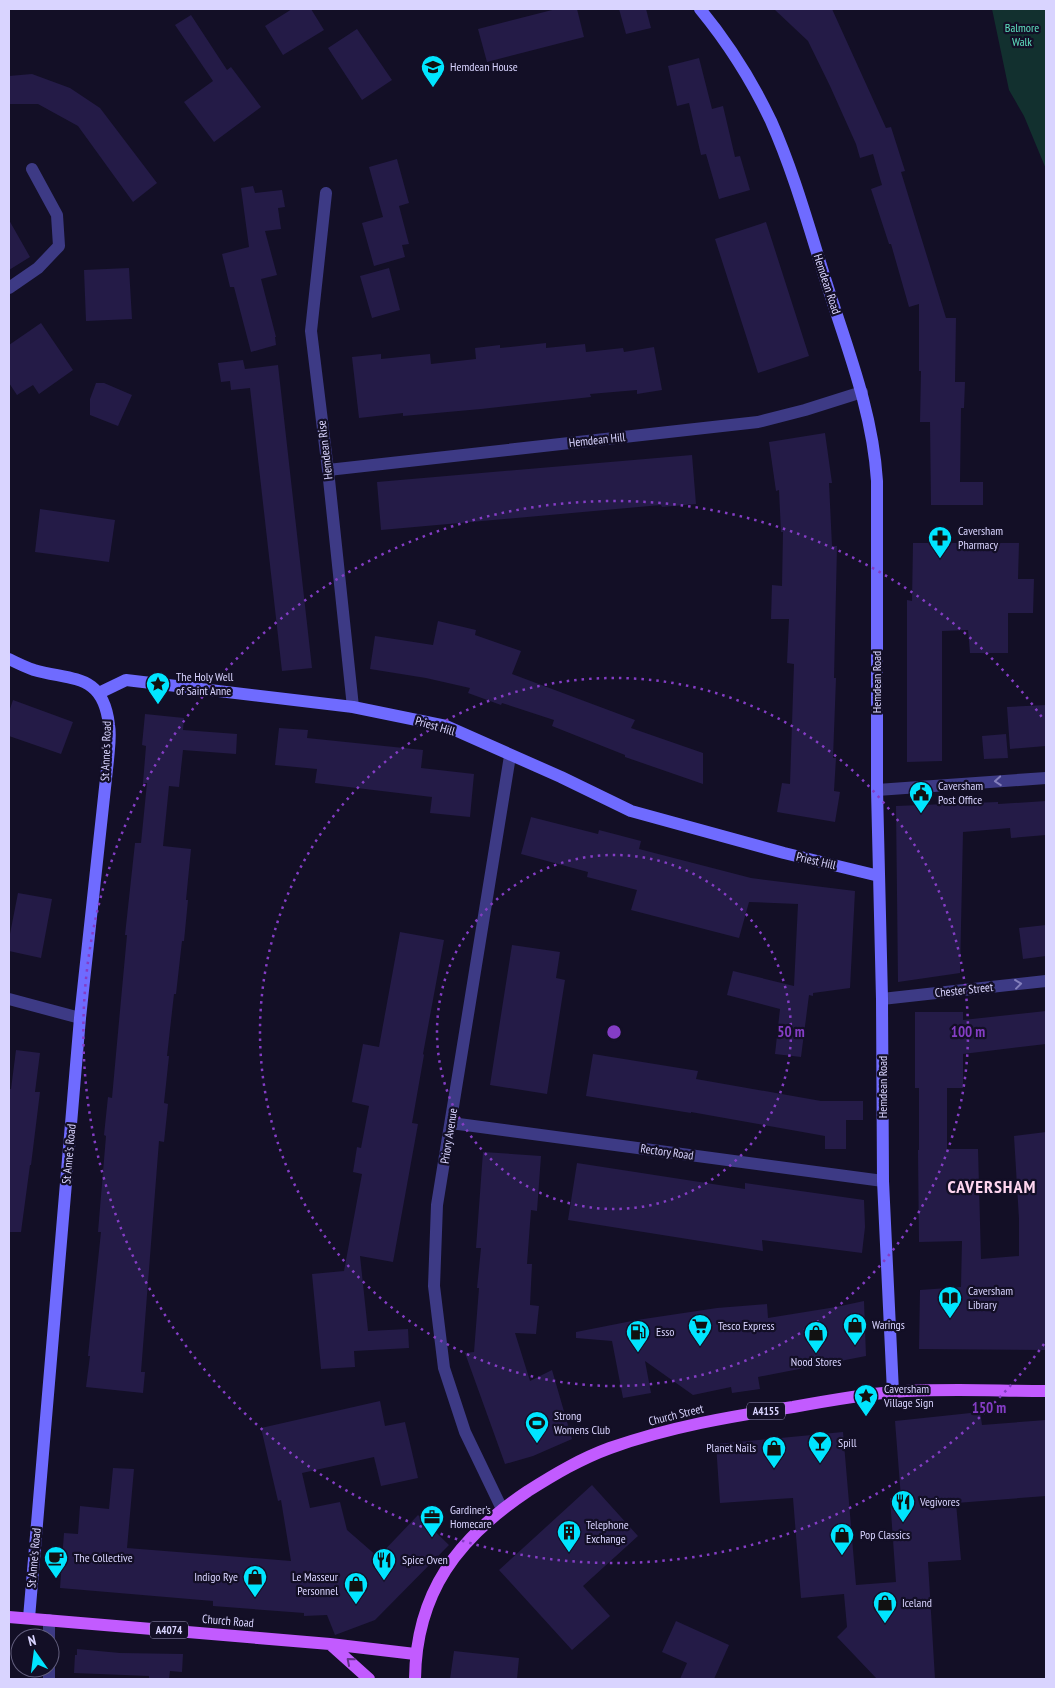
<svg xmlns="http://www.w3.org/2000/svg" width="1055" height="1688" font-family="'PT Sans Narrow',sans-serif">
	<style>
		.green { fill: #12302f }
		.building { fill: #241b47 }
		.lines { fill: none; stroke-linecap: round; stroke-linejoin: round }
		.street { stroke: #3d3a85; stroke-width: 12 }
		.secondary { stroke: #6f6bff; stroke-width: 12 }
		.primary { stroke: #c25bff; stroke-width: 12 }
		.oneway { stroke: #837fbc }
		.oneway2 { stroke: #623188 }
		.ring { fill: none; stroke: #843dc5; stroke-width: 2.5; stroke-dasharray: 2.5 5 }
		.labels { text-anchor: middle; stroke-width: 4.5; stroke-linejoin: round; paint-order: stroke }
		.shield { fill: #130f26; stroke: #9e99be; stroke-width: 1 }
		.shield-label { font-size: 11px; font-weight: bold; fill: #d9d4ff }
		.park-label { font-size: 12px; fill: #5fe0c0; stroke: #130f26 }
		.poi-label { font-size: 12px; fill: #d9d4ff; stroke: #130f26; text-anchor: start }
		.street-label { font-size: 12px; fill: #d9d4ff; stroke: #130f26 }
		.district-label { font-size: 18px; font-weight: bold; letter-spacing: 1px; fill: #ffd6f0; stroke: #130f26 }
		.centre { fill: #843dc5; stroke: #130f26; stroke-width: 2.5 }
		.ring-label { font-size: 15px; text-anchor: middle; font-weight: bold; fill: #843dc5; stroke: #130f26; stroke-width: 4.5; stroke-linejoin: round; paint-order: stroke }
	</style>
	<rect width="100%" height="100%" fill="#130f26"/>
	<path class="green" d="M992,9H1046V169L1024,116L1009,90Z"/>
	<path class="building" d="M292,9H311L324,30L283,55L265,26Z
		M556,9H577L584,37L487,62L478,29Z
		M619,9H646L651,28L626,34Z
		M774,9H832L886,128L891,127L905,171L901,172L946,318H956L955,382H965L964,408H961L960,482H983V505H931L930,422H920L921,371H919V304L909,307L891,244H889L871,189L882,185L873,154L860,158L856,144L830,86L808,41Z
		M191,15L227,70L231,67L261,107L214,142L184,102L213,81L175,25Z
		M357,29L392,80L362,100L328,48Z
		M699,58L712,109L723,106L735,157L740,156L750,190L719,199L706,154L701,155L689,103L677,106L668,66Z
		M32,74L70,88L100,108L157,183L133,202L78,126L38,104H9V76Z
		M397,159L409,203L399,206L409,244L402,245L405,257L374,266L362,223L383,217L369,167Z
		M253,186L255,193L282,190L285,207L278,208L281,229L265,231L277,275L261,279L276,337H275L276,345L251,352L234,287H230L222,254L249,247L241,188Z
		M9,220L30,257L9,270Z
		M766,222L809,356L758,373L715,239Z
		M129,268L132,319L86,321L84,270Z
		M389,268L400,310L372,318L360,276Z
		M41,323L73,370L39,394L33,385L17,395L9,383V345Z
		M546,343V348L585,344L586,352L623,348L624,352L654,347L662,390L637,394V390L590,394L591,397L481,409L403,416V413L359,418L352,357L381,354V359L430,354L431,364L476,359L475,348L500,345V348Z
		M243,360L245,369L278,365L312,668L282,671L250,388L231,390L230,381L221,382L218,363Z
		M96,383H104L132,395L118,426L90,415V399Z
		M825,433L832,483H829L832,546H837L834,678H836L833,758H836L834,791L840,792L835,822L777,812L782,783L790,784L794,664L787,663L789,619H771L772,585L782,586L783,532H781L779,490L776,491L769,442Z
		M692,455L696,504L662,507L661,505L381,530L377,482Z
		M40,509L115,520L109,562L35,552Z
		M913,543H1019L1018,579H1034L1033,613H1008V653H970L968,630L942,631V761L907,762V600L912,601Z
		M438,621L476,630L475,635L521,651L512,674L635,720L631,728L703,753V784L625,757V755L552,726L554,720L502,703L501,705L468,693L470,688L426,678L370,669L375,636L433,645Z
		M13,700L73,722L61,754L9,736V712Z
		M1046,705V746L1010,749L1007,707Z
		M145,714L184,718L183,730L237,734L236,754L183,750L179,787L169,786L163,846L191,849L186,900H188L184,941H182L176,994H174L167,1056H169L164,1103L168,1104L164,1142L159,1141L141,1372H145L143,1393L86,1387L90,1356H88L101,1232H98L106,1136L104,1135L108,1097L112,1098L116,1054L127,935H125L135,843H141L147,783H143L146,746L142,745Z
		M279,728L308,730L307,738L423,750L421,768L474,774L470,817L430,813L432,797L315,783L317,769L275,765Z
		M1006,734L1008,758L984,759L982,736Z
		M1046,801V835L1011,838L1010,828L963,832L960,973L898,982L896,806L998,802V804Z
		M531,817L598,834L599,830L641,841L639,849L751,878L855,891L850,988L813,993V996L809,995L801,1057L775,1054L780,1009L727,995L733,971L794,986L798,904L749,902L739,938L631,910L637,890L587,877L588,872L521,854Z
		M18,893L52,899L41,958L9,951V939Z
		M1046,925V956L1023,959L1019,928Z
		M400,932L444,940L423,1054L424,1055L412,1123L418,1124L393,1262L360,1256L368,1331L408,1329L409,1348L354,1351L355,1367L321,1369L312,1274L344,1271L362,1174L353,1172L357,1147L361,1148L369,1106L352,1102L363,1044L379,1047Z
		M512,945L560,952L556,978L565,980L547,1094L490,1085Z
		M1046,1011V1044L963,1054V1088H947V1149H978L981,1259L1019,1256V1219L1014,1136L1046,1132V1350L919,1349L920,1290L961,1287L962,1241L919,1242L918,1150H919V1088H915V1012H963V1020Z
		M16,1050L40,1053L35,1092H40L31,1165H30L21,1232H9V1089H11Z
		M593,1054L698,1071L696,1079L821,1101H863V1120H846V1149H825V1136L691,1112V1113L586,1096Z
		M483,1152L541,1156L537,1211L531,1210L527,1264H532L530,1305L539,1306L536,1334L515,1333L530,1381L552,1370L572,1439L533,1456L505,1464L465,1353L474,1352L479,1288H477L481,1248H476Z
		M577,1163L745,1189V1183L864,1200L865,1227L862,1253L762,1240L763,1251L568,1220Z
		M864,1301L866,1356L758,1377L760,1389L732,1393L731,1387L693,1395L645,1361L651,1393L623,1398L612,1341L576,1338V1332L637,1320L717,1308L767,1304L768,1318L836,1307Z
		M380,1401L385,1426L405,1422L418,1478L381,1486L374,1457L302,1473L310,1508L340,1502L347,1530L378,1557L418,1515L449,1545L375,1620L335,1635L327,1615L304,1616V1613L213,1606V1601L60,1588L64,1533L78,1534L80,1506L109,1509L113,1468L134,1469L127,1548L291,1561L281,1500L278,1501L261,1428Z
		M980,1412L982,1425L1046,1420V1496L956,1503L961,1560L928,1562L935,1679H877L837,1637L847,1627L844,1594L801,1598L793,1498L720,1503L716,1444L843,1432L856,1585L896,1582L890,1498H901L895,1421Z
		M592,1485L638,1536L583,1586L610,1616L572,1650L499,1570Z
		M676,1621L729,1645L714,1679H680L687,1663L662,1652Z
		M77,1649L120,1653L183,1654L182,1672L170,1671L169,1679H149V1676L74,1673L75,1655H77Z
		M454,1651L519,1658L517,1679H450Z"/>
	<g class="lines">
		<path class="street" d="M326,193L311,331L328,470L353,707
			M9,288L38,268L59,246L57,215L32,169
			M328,470L758,422L805,410L862,392
			M877,790L1046,778
			M9,999L80,1018
			M882,999L1046,981
			M451,1123L883,1181
			M502,1509L465,1432L444,1368L434,1286L437,1205L510,756
			M49,1638V1620
			M49,1679V1668"/>
		<path class="secondary" d="M700,9C728,43 752,81 771,121C796,177 812,239 831,297C851,358 873,417 877,481V790L882,999L883,1181L893,1392
			M9,659C17,663 25,667 34,670C73,681 103,673 109,725C111,736 109,748 108,760L80,1018L29,1618
			M99,693L126,680L353,707L446,726L561,777L631,811L784,853L879,876"/>
		<path class="primary" d="M9,1617L330,1644L415,1654
			M330,1644L369,1679
			M415,1679C416,1592 458,1538 528,1491C555,1474 580,1459 610,1448C669,1427 732,1416 793,1407C826,1401 859,1395 892,1392C943,1388 995,1391 1046,1391"/>
	</g>
	<defs><path id="oneway-chevron" d="M-2-3.5L2.5 0L-2 3.5" fill="none" stroke-width="1.6" stroke-linecap="round" stroke-linejoin="round" transform="scale(1.25)"/></defs>
	<g class="oneway">
		<use href="#oneway-chevron" transform="translate(998 781) rotate(176)"/>
		<use href="#oneway-chevron" transform="translate(1018 984) rotate(-7)"/>
	</g>
	<use class="oneway2" href="#oneway-chevron" transform="translate(350 1661) rotate(-139)"/>
	<g class="ring">
		<circle cx="614" cy="1032" r="177"/>
		<circle cx="614" cy="1032" r="354"/>
		<path d="M1044 1344A531 531 0 1 1 1044 720"/>
	</g>
	<defs>
		<g id="school-pin" transform="scale(1.25)"><path d="M0 17L-7.5 6A9.5 9.5 0 1 1 7.5 6Z" fill="#00e5ff" stroke="#130f26"/><path d="M0-5L7-2L0 1L-7-2ZM-4 1L0 2.5L4 1V4Q0 6-4 4Z" fill="#111"/></g>
		<g id="pharmacy-pin" transform="scale(1.25)"><path d="M0 17L-7.5 6A9.5 9.5 0 1 1 7.5 6Z" fill="#00e5ff" stroke="#130f26"/><path d="M-2-6h4v4h4v4h-4v4h-4v-4h-4v-4h4Z" fill="#111"/></g>
		<g id="sight-pin" transform="scale(1.25)"><path d="M0 17L-7.5 6A9.5 9.5 0 1 1 7.5 6Z" fill="#00e5ff" stroke="#130f26"/><path d="M0-6L1.8-2.2L6-1.7L2.9 1.2L3.7 5.4L0 3.3L-3.7 5.4L-2.9 1.2L-6-1.7L-1.8-2.2Z" fill="#111"/></g>
		<g id="civic-pin" transform="scale(1.25)"><path d="M0 17L-7.5 6A9.5 9.5 0 1 1 7.5 6Z" fill="#00e5ff" stroke="#130f26"/><path d="M-.6-6.5H3V-4.5H.6V-3L4-1V1h2V6H-6V1h2V-1L-.6-3ZM-1.2 2.5V6h2.4V2.5Z" fill="#111"/></g>
		<g id="library-pin" transform="scale(1.25)"><path d="M0 17L-7.5 6A9.5 9.5 0 1 1 7.5 6Z" fill="#00e5ff" stroke="#130f26"/><path d="M-6-4Q-3-5.5-.7-3.5V5Q-3 3-6 4ZM6-4Q3-5.5 .7-3.5V5Q3 3 6 4Z" fill="#111"/></g>
		<g id="shop-pin" transform="scale(1.25)"><path d="M0 17L-7.5 6A9.5 9.5 0 1 1 7.5 6Z" fill="#00e5ff" stroke="#130f26"/><path d="M-5-2.5h2.3a2.7 3.5 0 0 1 5.4 0H5L5.5 6h-11ZM-1.5-2.5h3a1.5 2.3 0 0 0-3 0Z" fill="#111"/></g>
		<g id="supermarket-pin" transform="scale(1.25)"><path d="M0 17L-7.5 6A9.5 9.5 0 1 1 7.5 6Z" fill="#00e5ff" stroke="#130f26"/><path d="M-6-5.5h2.5l.6 2H6L4.5 2H-2.5L-4.4-4H-6ZM-1.5 3.2a1.3 1.3 0 1 0 .1 0ZM3 3.2a1.3 1.3 0 1 0 .1 0Z" fill="#111"/></g>
		<g id="fuel-pin" transform="scale(1.25)"><path d="M0 17L-7.5 6A9.5 9.5 0 1 1 7.5 6Z" fill="#00e5ff" stroke="#130f26"/><path d="M-5.5-6h7V0h2V4h1.3V-2.5L3-4.5l.8-.8L6-3V5H2.5V1h-1V6h-7ZM-4.2-4.7v3.2H.2V-4.7Z" fill="#111"/></g>
		<g id="stadium-pin" transform="scale(1.25)"><path d="M0 17L-7.5 6A9.5 9.5 0 1 1 7.5 6Z" fill="#00e5ff" stroke="#130f26"/><path d="M0-5a6.5 5 0 1 0 0 10a6.5 5 0 1 0 0-10ZM-3.5-1.8h7v3.6h-7Z" fill="#111"/></g>
		<g id="bar-pin" transform="scale(1.25)"><path d="M0 17L-7.5 6A9.5 9.5 0 1 1 7.5 6Z" fill="#00e5ff" stroke="#130f26"/><path d="M-6-5H6L.8 .8V4.5H3.5V6h-7V4.5H-.8V.8Z" fill="#111"/></g>
		<g id="restaurant-pin" transform="scale(1.25)"><path d="M0 17L-7.5 6A9.5 9.5 0 1 1 7.5 6Z" fill="#00e5ff" stroke="#130f26"/><path d="M-5-6h1v4h1v-4h1v4h1v-4h1v5L-1.5 .5V6h-2V.5L-5-1ZM5-6V6H3V1.5H1.5Q1.5-4 5-6Z" fill="#111"/></g>
		<g id="office-pin" transform="scale(1.25)"><path d="M0 17L-7.5 6A9.5 9.5 0 1 1 7.5 6Z" fill="#00e5ff" stroke="#130f26"/><path d="M-6-3h4V-5.5h4V-3h4V5H-6ZM-1-4.5V-3h2v-1.5ZM-6 0V1H6V0Z" fill="#111"/></g>
		<g id="building-pin" transform="scale(1.25)"><path d="M0 17L-7.5 6A9.5 9.5 0 1 1 7.5 6Z" fill="#00e5ff" stroke="#130f26"/><path d="M-4-6H4V6H1V3H-1V6H-4ZM-2.5-4.3h1.7v1.8h-1.7ZM.8-4.3h1.7v1.8H.8ZM-2.5-1h1.7V.8h-1.7ZM.8-1h1.7V.8H.8Z" fill="#111"/></g>
		<g id="cafe-pin" transform="scale(1.25)"><path d="M0 17L-7.5 6A9.5 9.5 0 1 1 7.5 6Z" fill="#00e5ff" stroke="#130f26"/><path d="M-5.5-4.5H6V0H3Q3 3.5 0 3.5H-2.5Q-5.5 3.5-5.5 0ZM3-3.2v2h1.7v-2ZM-6 4.5H4V6H-6Z" fill="#111"/></g>
	</defs>
	<g fill-rule="evenodd">
		<use href="#school-pin" x="433" y="67"/>
		<use href="#pharmacy-pin" x="940" y="538"/>
		<use href="#sight-pin" x="158" y="684"/>
		<use href="#civic-pin" x="921" y="793"/>
		<use href="#library-pin" x="950" y="1298"/>
		<use href="#shop-pin" x="855" y="1325"/>
		<use href="#supermarket-pin" x="700" y="1326"/>
		<use href="#fuel-pin" x="638" y="1332"/>
		<use href="#shop-pin" x="816" y="1333"/>
		<use href="#sight-pin" x="866" y="1396"/>
		<use href="#stadium-pin" x="537" y="1423"/>
		<use href="#bar-pin" x="820" y="1443"/>
		<use href="#shop-pin" x="774" y="1448"/>
		<use href="#restaurant-pin" x="903" y="1502"/>
		<use href="#office-pin" x="432" y="1517"/>
		<use href="#building-pin" x="569" y="1532"/>
		<use href="#shop-pin" x="842" y="1535"/>
		<use href="#cafe-pin" x="56" y="1558"/>
		<use href="#restaurant-pin" x="384" y="1560"/>
		<use href="#shop-pin" x="255" y="1577"/>
		<use href="#shop-pin" x="356" y="1584"/>
		<use href="#shop-pin" x="885" y="1603"/>
	</g>
	<g class="labels">
		<g class="shield">
			<rect x="747" y="1402.5" width="38" height="17" rx="4"/>
			<rect x="150" y="1621.5" width="38" height="17" rx="4"/>
		</g>
		<g class="shield-label">
			<text x="766" y="1415">A4155</text>
			<text x="169" y="1634">A4074</text>
		</g>
		<g class="park-label">
			<text x="1022" y="32">Balmore<tspan x="1022" dy="14">Walk</tspan></text>
		</g>
		<g class="poi-label">
			<text x="450" y="71">Hemdean House</text>
			<text x="958" y="535">Caversham<tspan x="958" dy="14">Pharmacy</tspan></text>
			<text x="176" y="681">The Holy Well<tspan x="176" dy="14">of Saint Anne</tspan></text>
			<text x="938" y="790">Caversham<tspan x="938" dy="14">Post Office</tspan></text>
			<text x="968" y="1295">Caversham<tspan x="968" dy="14">Library</tspan></text>
			<text x="872" y="1329">Warings</text>
			<text x="718" y="1330">Tesco Express</text>
			<text x="656" y="1336">Esso</text>
			<text x="816" y="1366" text-anchor="middle">Nood Stores</text>
			<text x="884" y="1393">Caversham<tspan x="884" dy="14">Village Sign</tspan></text>
			<text x="554" y="1420">Strong<tspan x="554" dy="14">Womens Club</tspan></text>
			<text x="838" y="1447">Spill</text>
			<text x="756" y="1452" text-anchor="end">Planet Nails</text>
			<text x="920" y="1506">Vegivores</text>
			<text x="450" y="1514">Gardiner's<tspan x="450" dy="14">Homecare</tspan></text>
			<text x="586" y="1529">Telephone<tspan x="586" dy="14">Exchange</tspan></text>
			<text x="860" y="1539">Pop Classics</text>
			<text x="74" y="1562">The Collective</text>
			<text x="402" y="1564">Spice Oven</text>
			<text x="238" y="1581" text-anchor="end">Indigo Rye</text>
			<text x="338" y="1581" text-anchor="end">Le Masseur<tspan x="338" dy="14">Personnel</tspan></text>
			<text x="902" y="1607">Iceland</text>
		</g>
		<g class="street-label">
			<text transform="translate(827 284) rotate(72)" y="4">Hemdean Road</text>
			<text transform="translate(597 440) rotate(-6)" y="4">Hemdean Hill</text>
			<text transform="translate(325 450) rotate(-97)" y="4">Hemdean Rise</text>
			<text transform="translate(877 682) rotate(-90)" y="4">Hemdean Road</text>
			<text transform="translate(435 726) rotate(16)" y="4">Priest Hill</text>
			<text transform="translate(106 751) rotate(-88)" y="4">St Anne's Road</text>
			<text transform="translate(816 861) rotate(13)" y="4">Priest Hill</text>
			<text transform="translate(964 990) rotate(-6)" y="4">Chester Street</text>
			<text transform="translate(883 1087) rotate(-90)" y="4">Hemdean Road</text>
			<text transform="translate(449 1136) rotate(-81)" y="4">Priory Avenue</text>
			<text transform="translate(667 1152) rotate(8)" y="4">Rectory Road</text>
			<text transform="translate(69 1154) rotate(-85)" y="4">St Anne's Road</text>
			<text transform="translate(676 1415) rotate(-14)" y="4">Church Street</text>
			<text transform="translate(34 1558) rotate(-85)" y="4">St Anne's Road</text>
			<text transform="translate(228 1621) rotate(5)" y="4">Church Road</text>
		</g>
		<g class="district-label">
			<text x="992" y="1193">CAVERSHAM</text>
		</g>
	</g>
	<circle cx="614" cy="1032" r="8" class="centre"/>
	<g class="ring-label">
		<text x="791" y="1037">50 m</text>
		<text x="968" y="1037">100 m</text>
		<text x="989" y="1413">150 m</text>
	</g>
	<rect width="1055" height="1688" fill="none" stroke="#d9d4ff" stroke-width="20"/>
	<g transform="translate(35 1653) rotate(346)"><circle r="24" fill="#130f26" stroke="#625e7d"/>
	<path d="M0-4L9 19L0 12L-9 19Z" fill="#00e5ff"/>
	<text y="-8" font-size="14" font-weight="bold" text-anchor="middle" fill="#d9d4ff">N</text>
	</g>
</svg>
